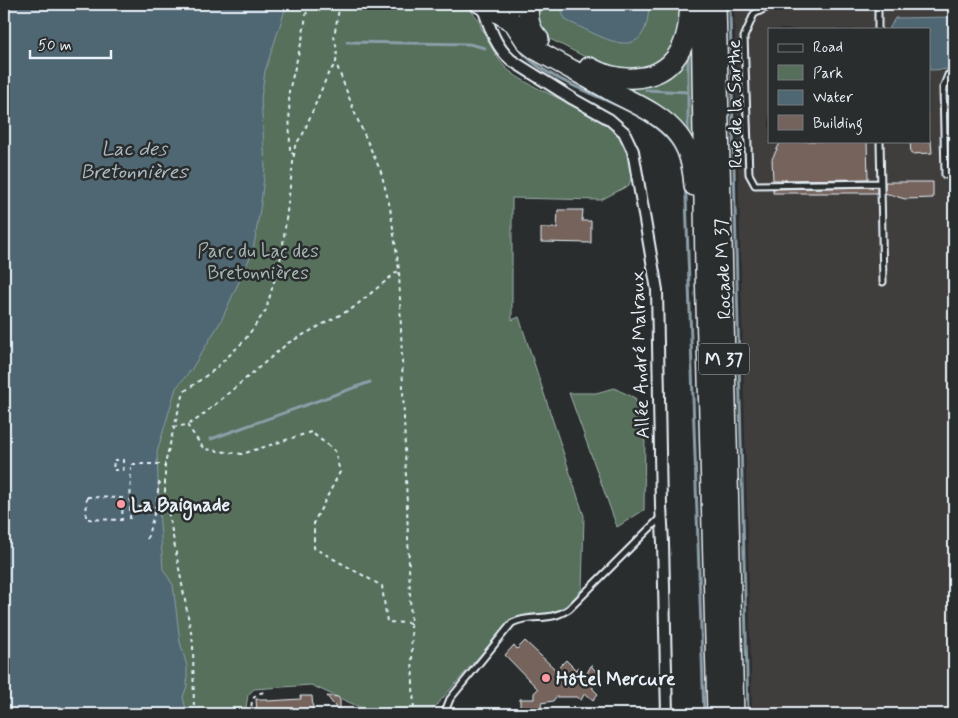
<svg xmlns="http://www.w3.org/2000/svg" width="958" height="718" font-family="Mynerve,sans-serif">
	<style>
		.built { fill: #403d3c; fill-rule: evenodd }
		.green { fill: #566f5c; stroke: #9fb0aa }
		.water { fill: #4f6673; stroke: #8c9ea8 }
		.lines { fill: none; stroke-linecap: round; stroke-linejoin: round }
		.stream { stroke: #8c9ea8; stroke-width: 3 }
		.building { fill: #74635c; stroke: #e8f1f8 }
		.lane-casing { stroke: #e8f1f8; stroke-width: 9 }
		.street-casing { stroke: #e8f1f8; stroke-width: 14 }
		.secondary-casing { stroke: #e8f1f8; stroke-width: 18 }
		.highway-casing { stroke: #e8f1f8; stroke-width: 22 }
		.path { stroke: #e8f1f8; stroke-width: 2; stroke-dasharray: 4 4; stroke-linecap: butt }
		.lane { stroke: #2a2d2e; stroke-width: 5 }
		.street { stroke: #2a2d2e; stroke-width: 10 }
		.secondary { stroke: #2a2d2e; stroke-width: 14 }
		.highway { stroke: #2a2d2e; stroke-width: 19 }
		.poi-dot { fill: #ff9aa2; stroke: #2a2d2e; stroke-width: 2 }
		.labels { text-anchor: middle; stroke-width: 5; stroke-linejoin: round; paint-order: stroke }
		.shield { fill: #2a2d2e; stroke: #afb6bb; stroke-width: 1 }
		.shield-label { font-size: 18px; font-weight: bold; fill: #e8f1f8 }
		.street-label { font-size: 19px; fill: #e8f1f8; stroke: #2a2d2e }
		.park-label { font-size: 19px; fill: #a6b6b2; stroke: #2a2d2e }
		.poi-label { font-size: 19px; font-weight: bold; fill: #e8f1f8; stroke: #2a2d2e; text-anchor: start }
		.water-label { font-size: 20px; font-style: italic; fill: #abb9c3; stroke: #2a2d2e }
	</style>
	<rect width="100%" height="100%" fill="#2a2d2e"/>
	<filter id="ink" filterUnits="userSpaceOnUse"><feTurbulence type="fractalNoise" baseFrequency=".02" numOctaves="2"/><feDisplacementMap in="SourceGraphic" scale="10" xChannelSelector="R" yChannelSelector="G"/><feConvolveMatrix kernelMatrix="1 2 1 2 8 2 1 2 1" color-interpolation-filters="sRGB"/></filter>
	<g filter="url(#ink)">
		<path class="built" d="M734,4H954V714H752ZM769,29H929V141H769Z"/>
		<path class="green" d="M4,4H463C470,10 480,18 481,27C488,40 495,56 505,67C538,100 653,119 629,185L601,200L512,198V320L519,317L584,516L582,589C575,597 565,609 555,612C537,616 526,610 509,622L429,714H375L311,685L254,689L248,695L245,714H4Z
			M537,4H684L680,33L667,55L653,66L640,71L609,69L550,39L537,26Z
			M691,38L695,146L625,89Z
			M614,388L635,398L645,432L644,510L617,527L569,393H596Z"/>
		<path class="water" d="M4,4H287L265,71L261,98L265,167L261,203L253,251L221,321L191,370L176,388L157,452L159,508L163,569L173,585L180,642L187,666V686L183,697L187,714H4Z
			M564,4H649C647,69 604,37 567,21C563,16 560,10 564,4Z
			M954,17V69L929,70V29H889L895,18Z"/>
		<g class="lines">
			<path class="stream" d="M730,12L748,714
				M347,42L469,44L485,48
				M518,47C552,93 652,102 677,152C683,165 684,182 686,197L704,714
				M688,53V92
				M646,90L688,92V132
				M211,439L370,382"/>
		</g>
		<path class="building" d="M781,141H867L868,179L773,180L772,159Z
			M910,141H931L932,153L911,154Z
			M885,182H933V198L905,199L885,193Z
			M877,187V193H773V189Z
			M558,210H583L582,221H591V243L541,242V228H557Z
			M525,641L556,670L566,660L576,670L579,667L586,675L592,664V667L598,673L592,679L593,689L598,694L593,700L585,693L581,700L576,697H556L553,701L541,703L542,714H520V699H534V693L538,689L505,655L514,645L517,649Z
			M300,696H312L313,710L257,714L256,699H267L268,701L301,699Z
			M327,696L338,697L340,700V713Z"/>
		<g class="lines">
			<g class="lane-casing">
				<path id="lane" d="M774,4L754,14L744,37L749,174L755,185L881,183
					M878,4V29
					M880,141L883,282
					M945,175L943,88L948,75H954
					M446,714V709L450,699L512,623C532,613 548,623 569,609L661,517"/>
			</g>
			<g class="street-casing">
				<path id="street" d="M483,8C490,28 495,46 511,60L573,99L609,119L624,132L633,151L657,290L661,506L663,543L667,714"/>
			</g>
			<g class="secondary-casing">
				<path id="secondary" d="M477,4C491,13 507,13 522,4"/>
			</g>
			<g class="highway-casing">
				<path id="highway" d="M529,4C527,17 529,29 539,39
					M701,4L705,268L717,714
					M716,4L734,714
					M495,11L514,23L527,43L536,50C561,64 586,77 611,91C634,103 662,114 678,135C690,150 693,168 694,186
					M589,67C620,84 663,84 681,49C688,35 689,19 690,4"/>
			</g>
			<path class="path" d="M340,4L334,36L337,50L336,63L356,116L381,172L390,207L399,270L414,714
				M295,155L290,152L289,91L302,40L308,4
				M187,425L204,449L242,454L311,432L335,451L340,472L314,522V548L382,586L387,622L410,623
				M173,427L187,425L199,418L288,343L353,308L399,270
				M114,460H123V470H113Z
				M87,497L123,498L122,520L86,519Z
				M130,507H156L159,483L165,484
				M130,519L131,464H165
				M147,539L156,507
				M194,714L193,643L165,494V464L180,404L185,391L214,370L244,341L266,310L282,253L295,146L298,141L303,134L328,74L336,63
				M253,714C249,703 253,693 265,692"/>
			<use href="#lane" class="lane"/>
			<use href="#street" class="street"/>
			<use href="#secondary" class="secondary"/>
			<use href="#highway" class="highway"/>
		</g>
	</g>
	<g class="poi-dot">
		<circle cx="121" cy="504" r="5"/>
		<circle cx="546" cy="678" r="5"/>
	</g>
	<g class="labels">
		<rect class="shield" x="699" y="343.5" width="50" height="31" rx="4"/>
		<g class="shield-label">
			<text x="724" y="365">M 37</text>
		</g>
		<g class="street-label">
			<text transform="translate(734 104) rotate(-91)" y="7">Rue de la Sarthe</text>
			<text transform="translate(722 269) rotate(-92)" y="7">Rocade M 37</text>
			<text transform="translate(639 355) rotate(-92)" y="7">Allée André Malraux</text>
		</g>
		<g class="park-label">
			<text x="258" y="257">Parc du Lac des<tspan x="258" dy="22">Bretonnières</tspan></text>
		</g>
		<g class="poi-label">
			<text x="131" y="511">La Baignade</text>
			<text x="556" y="685">Hôtel Mercure</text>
		</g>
		<g class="water-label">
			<text x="134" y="155">Lac des<tspan x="134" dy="23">Bretonnières</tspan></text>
		</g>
	</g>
	<rect width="958" height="718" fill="none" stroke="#2a2d2e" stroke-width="20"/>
	<rect x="10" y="10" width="938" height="698" fill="none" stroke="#e8f1f8" stroke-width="2" filter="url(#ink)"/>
	<rect x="768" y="28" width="162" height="115" fill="#2a2d2e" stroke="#767b7f"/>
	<rect x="778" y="44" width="25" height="8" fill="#2a2d2e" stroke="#767b7f"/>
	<text x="813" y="52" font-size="15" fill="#e8f1f8">Road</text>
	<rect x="778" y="65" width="25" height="15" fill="#566f5c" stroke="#767b7f"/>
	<text x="813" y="78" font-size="15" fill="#e8f1f8">Park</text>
	<rect x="778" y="90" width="25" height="15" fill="#4f6673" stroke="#767b7f"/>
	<text x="813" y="102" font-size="15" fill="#e8f1f8">Water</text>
	<rect x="778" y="115" width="25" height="15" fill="#74635c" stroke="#767b7f"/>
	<text x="813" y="128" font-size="15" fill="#e8f1f8">Building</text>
	<path d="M30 50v8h81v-8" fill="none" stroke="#e8f1f8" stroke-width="2.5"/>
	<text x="38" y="50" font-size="15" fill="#e8f1f8" stroke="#2a2d2e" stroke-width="4" paint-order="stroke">50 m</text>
</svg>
